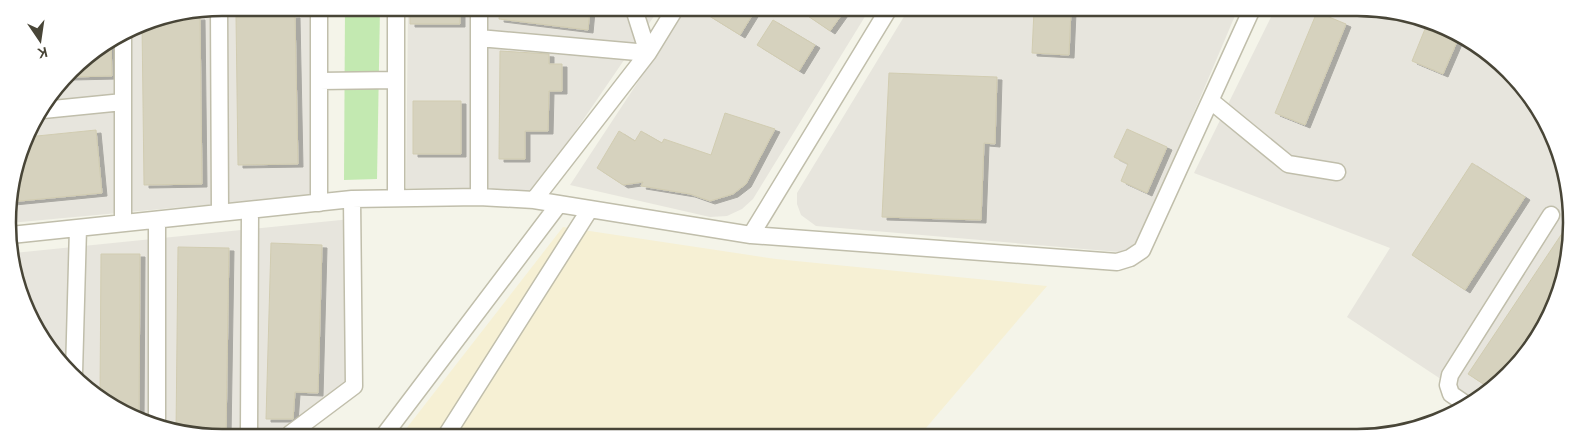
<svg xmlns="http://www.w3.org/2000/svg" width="1579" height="445" font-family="Raleway,sans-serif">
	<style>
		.commercial { fill: #f6f0d4 }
		.industrial { fill: #e7e5dd }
		.green { fill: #c3e9b1 }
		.building { fill: #d6d2be; stroke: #d1ccb1; filter: url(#shadow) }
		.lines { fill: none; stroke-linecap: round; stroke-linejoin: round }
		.minor-casing { stroke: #c0beab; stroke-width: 19 }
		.minor { stroke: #fff; stroke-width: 16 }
		.rim { fill: none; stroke: #484537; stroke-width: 2.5 }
	</style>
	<defs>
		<filter id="shadow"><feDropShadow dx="5" dy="3" stdDeviation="0" flood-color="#0004"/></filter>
	</defs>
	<rect width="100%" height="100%" fill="#f4f4e9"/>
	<path class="commercial" d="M563,227L776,259L1047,286L920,435L402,434Z"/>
	<path class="industrial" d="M223,8H316L313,195L10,223L8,208L30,127L81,61L140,24Z
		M408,8L659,9L533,193L406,188Z
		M686,9L869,10L753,199L742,209L727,216L710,217L570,185Z
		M908,10L1237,11L1141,237L1130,248L1119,252L816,226L801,215L797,204V193Z
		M1274,11L1398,12L1476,44L1535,103L1567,180V264L1543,330L1498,384L1474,401L1347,317L1390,248L1194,173Z
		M361,218L350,399L295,434L181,433L115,409L52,354L19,291L14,253Z"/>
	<path class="green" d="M345,8H380L377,179L344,180Z"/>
	<path class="building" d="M410,8H460V24H410Z
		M500,8L590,9L588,30L499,19Z
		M698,9H756L740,35Z
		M799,10H845L830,31Z
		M1034,10H1071L1069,55L1032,53Z
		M1317,12L1346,24L1305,125L1275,113Z
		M295,15L298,164L238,165L236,17Z
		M200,17L202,184L144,185L142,23L172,18Z
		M773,20L815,45L799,71L757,45Z
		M1427,24L1459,37L1443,74L1412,61Z
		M111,42L112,76L68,77L81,61Z
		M500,51L549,54V64H562V91H549L548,131H525V159H499Z
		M889,73L997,77L995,144L984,143L981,220L882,217Z
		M413,101H461V154H413Z
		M725,113L775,129L746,184L733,194L710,201L690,194L641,186L643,182L623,185L597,168L619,131L635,141L641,131L662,143L664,139L711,155Z
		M1127,129L1167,147L1147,193L1121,181L1128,164L1114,157Z
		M96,130L102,193L10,202L27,137Z
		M1472,163L1525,197L1465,290L1412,255Z
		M1567,226V264L1543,330L1498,384L1491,389L1468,374Z
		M271,243L322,245L318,393L295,392L293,419H266Z
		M178,247L229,248L226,434L176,432Z
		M101,254H140L139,418L115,409L100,396Z"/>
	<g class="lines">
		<g class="minor-casing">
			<path id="minor" d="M219,8L220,213
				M479,8V197
				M479,38L648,53L634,9
				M319,81L396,80
				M1211,101L1288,164L1337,172
				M43,110L123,102
				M396,198V8
				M534,200L648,53L675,9
				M319,203V8
				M157,220V425
				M123,223V34
				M11,235L352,199L479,197L534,200L751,235L1117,262L1130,258L1142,250L1251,11
				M751,235L888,10
				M74,373L78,228
				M1467,405L1451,394L1448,385L1450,375L1551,215
				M249,434L250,210
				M290,434L354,386L352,199
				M385,434L559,204
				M447,434L590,209"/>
		</g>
		<use href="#minor" class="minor"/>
	</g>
	<path d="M0 0H1579V445H0ZM222 16H1357A206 206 0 0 1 1563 222V223A206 206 0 0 1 1357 429H222A206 206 0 0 1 16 223V222A206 206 0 0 1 222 16Z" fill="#fff" fill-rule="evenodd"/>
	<path class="rim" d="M222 16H1357A206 206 0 0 1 1563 222V223A206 206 0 0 1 1357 429H222A206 206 0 0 1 16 223V222A206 206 0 0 1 222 16Z"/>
	<g transform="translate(40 40) rotate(167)" stroke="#ffffff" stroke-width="4" paint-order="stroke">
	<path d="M0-4L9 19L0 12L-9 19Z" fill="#484537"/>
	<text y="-8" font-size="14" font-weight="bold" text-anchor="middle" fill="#484537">K</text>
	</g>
</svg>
